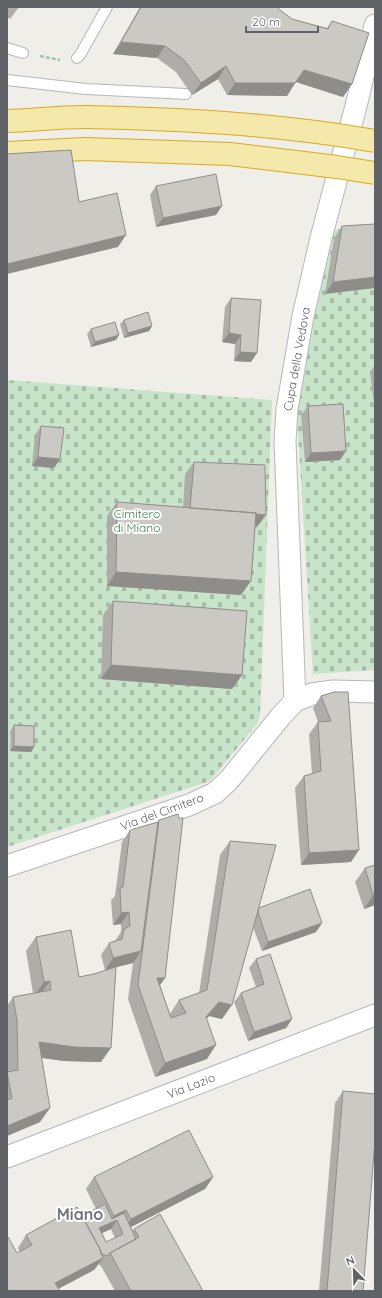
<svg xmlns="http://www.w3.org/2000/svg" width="382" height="1298" font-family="Quicksand,sans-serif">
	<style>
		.cemetery { fill: url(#cemetery-stones) }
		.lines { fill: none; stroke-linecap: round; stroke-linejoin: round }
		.service-casing { stroke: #b5b7bb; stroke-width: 12 }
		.minor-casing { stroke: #b5b7bb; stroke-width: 23 }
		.path { stroke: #a2c4ad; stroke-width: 2.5; stroke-dasharray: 4 2; stroke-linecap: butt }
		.service { stroke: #fff; stroke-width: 10 }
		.minor { stroke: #fff; stroke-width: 21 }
		.trunk-bridge-casing { stroke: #dba91c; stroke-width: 24; stroke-linecap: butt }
		.trunk-bridge { stroke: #f4e8aa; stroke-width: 22 }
		.wall { fill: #afada9; fill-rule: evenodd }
		.shaded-wall { fill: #8e8d89 }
		.building { fill: #cbc9c4; stroke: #8e8d89; fill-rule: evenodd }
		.labels { text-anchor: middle; stroke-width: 4; stroke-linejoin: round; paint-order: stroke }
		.street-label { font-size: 12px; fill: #5f6266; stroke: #fff }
		.park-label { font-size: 12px; fill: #418348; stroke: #fff }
		.district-label { font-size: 16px; font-weight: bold; fill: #717478; stroke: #fff }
	</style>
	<defs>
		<pattern id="cemetery-stones" width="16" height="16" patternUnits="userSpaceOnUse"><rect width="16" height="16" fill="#c8e4c9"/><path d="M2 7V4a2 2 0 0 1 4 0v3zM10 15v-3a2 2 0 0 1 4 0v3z" fill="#a6bca7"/></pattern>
	</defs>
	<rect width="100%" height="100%" fill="#efeee8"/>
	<path class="cemetery" d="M375,225V670L313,674L296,401L333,230Z
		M7,380L272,400L260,715L257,724L210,781L7,847Z"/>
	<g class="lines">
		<g class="service-casing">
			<path id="service" d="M7,48L23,53
				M77,58L80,55L107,7
				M7,80L86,89L186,94"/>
		</g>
		<g class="minor-casing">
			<path id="minor" d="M295,701L285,441L287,409L303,316L321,238L357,102L375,25
				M7,866L189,805L215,793L229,780L281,716L295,701L312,694L333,691L375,692
				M7,1157L375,1015"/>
		</g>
		<path class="path" d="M40,56L60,60"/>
		<use href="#service" class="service"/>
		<use href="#minor" class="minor"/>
		<g class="trunk-bridge-casing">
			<path id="trunk-bridge" d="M7,121C33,120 60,117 86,117C182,119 280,124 375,141
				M7,153L85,149L230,154L337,167L375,173"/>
		</g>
		<use href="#trunk-bridge" class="trunk-bridge"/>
	</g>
	<path class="wall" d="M7,7H19L10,19L7,17Z
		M140,7H276L292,19L327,28L332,21L352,84L343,97L296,82L287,96L227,95L218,79L192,95L176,72L157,58L113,54Z
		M156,186L216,215L156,227L150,195Z
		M375,224L325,294L334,238L342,226Z
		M231,298L251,362L234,361L235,344L222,342L225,307Z
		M124,320L152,326L149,331L124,338L120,324Z
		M91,329L116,340L91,347L87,334Z
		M375,365V404H374L370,372Z
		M308,406L340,460L305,462L301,415Z
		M41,426L60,459L54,468L32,466L35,435Z
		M194,462L257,527H255L241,595L107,586V516L117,502L183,507L185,474Z
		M113,601L242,675L232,689L101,679L103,615Z
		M334,692L351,862L301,865L295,788L304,776L312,774L309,734L318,722L313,708L321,696Z
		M14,725L34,747L31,752L10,751L11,730Z
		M159,820L165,978L160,985L170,1014L179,1000L199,993L220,855L230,841L259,908L322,923L316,932L262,951L253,927L222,1019L209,1016L207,1018V1059L155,1077L128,999L133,963L116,967L101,1062L64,1061L42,1058L40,1122L7,1136V1072H8L7,1006L13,997L33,993L26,951L36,937L79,977L94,974L113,968L105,970L101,955L109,943L115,941L121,932V924L113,925L111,900L115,896L122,842L130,830L158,822Z
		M375,865V905L364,909L355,882L365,868Z
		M256,959L292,1019L286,1028L248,1041L234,1002L241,993L256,987L249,968Z
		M343,1091L363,1291H319L335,1103Z
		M94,1177H213L205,1189L131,1227L133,1231L134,1229L203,1291H115L101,1266L98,1264L94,1270L58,1289L60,1291H7L17,1253L20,1252L18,1248L26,1235L82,1216L96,1209L86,1189ZM111,1229L115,1238L106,1242L102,1233Z"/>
	<path class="shaded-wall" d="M121,42L165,46L157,58L113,54Z
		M226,66L218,79L192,95L201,83Z
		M304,70L352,84L343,97L296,82Z
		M235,83H295L287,96L227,95Z
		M222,206L216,215L156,227L163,218Z
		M126,235L118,247L7,274V264Z
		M375,277V288L325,294L333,282Z
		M152,326L149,331L124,338L128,333Z
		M229,333L241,335L235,344L222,342Z
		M119,335L116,340L91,347L95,342Z
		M240,352L257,353L251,362L234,361Z
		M346,451L340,460L305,462L311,453Z
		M38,457L60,459L54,468L32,466Z
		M190,509L266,515L257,527L181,522Z
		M116,572L251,581L241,595L107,586Z
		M111,665L242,675L232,689L101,679Z
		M14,746L34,747L31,752L10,751Z
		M359,850L351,862L301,865L309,853Z
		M375,894V905L364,909L373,895Z
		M129,912L121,924L113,925L121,913Z
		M322,923L316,932L262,951L268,942Z
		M141,951L133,963L105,970L113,958Z
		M157,978H165L155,992Z
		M50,981L40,995L34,996L44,982Z
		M219,1002L232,1005L222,1019L209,1016L197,1031L206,1017Z
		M292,1019L286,1028L248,1041L254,1032Z
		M39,1042L111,1048L101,1062L64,1061L29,1056Z
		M216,1045L207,1059L155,1077L165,1063Z
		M50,1108L40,1122L7,1136V1126Z
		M213,1177L205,1189L123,1231L131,1219Z
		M126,1210L118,1221L117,1220L111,1229L93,1237L99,1228L109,1223L114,1216Z
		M103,1258L94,1270L54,1291L55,1283Z"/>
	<path class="building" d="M141,7H276L292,19L328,29L332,21L369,33L352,84L304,70L295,83H235L226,66L201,83L184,60L165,46L121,42Z
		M71,150L79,202L117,193L126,235L7,264V154Z
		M216,174L222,206L163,218L156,186Z
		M375,224V277L333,282L342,226Z
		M231,298L261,300L257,353L240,352L241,335L229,333Z
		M148,312L152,326L128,333L124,320Z
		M115,322L119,335L95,342L91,329Z
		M343,404L346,451L311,453L308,406Z
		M41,426L64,428L60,459L38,457Z
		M194,462L265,465L266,515L256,514V513L190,508Z
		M117,502L256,513L251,581L116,572Z
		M113,601L247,611L242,675L111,665Z
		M334,692H348L359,850L309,853L304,776L321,771L318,722L331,721L321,696Z
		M14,725L34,726V747L14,746Z
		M178,814L179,818H183L165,978H157L171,1018L186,1013L179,1000L207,990L230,841L276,845L232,1005L219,1002L206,1017L216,1045L165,1063L138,985L159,820Z
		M158,822L141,951L113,958L109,943L122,939L124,929L130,926L129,912L121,913L120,888L123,887L130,830Z
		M375,865V894L373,895L365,868Z
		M310,889L322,923L268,942L258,912L259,908Z
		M71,930L79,977L94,974L116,967L111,1048L74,1047L39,1042L50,1108L7,1126V1100L12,1098L7,1072L18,1070L17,1020L13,997L51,990L50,981L44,982L36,937Z
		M270,954L292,1019L254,1032L241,993L264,984L256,959Z
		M343,1091L375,1094V1141L363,1291H327Z
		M189,1130L213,1177L131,1219L126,1210L114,1216L94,1177Z
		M105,1204L112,1219L124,1213L136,1239L110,1253L108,1256L101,1254L100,1249L82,1216ZM117,1220L123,1234L106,1242L99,1228Z
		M77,1207L100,1249L103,1258L55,1283L60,1291H15L14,1290L12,1291H7V1238L8,1237L17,1253L32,1245L26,1235Z
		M160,1214L203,1291H131L110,1253L139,1237L134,1229Z"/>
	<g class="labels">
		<g class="street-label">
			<text transform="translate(297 359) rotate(-80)" y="4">Cupa della Vedova</text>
			<text transform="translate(162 812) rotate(-20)" y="4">Via del Cimitero</text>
			<text transform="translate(191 1086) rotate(-21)" y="4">Via Lazio</text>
		</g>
		<g class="park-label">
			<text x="137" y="518">Cimitero<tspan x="137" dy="14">di Miano</tspan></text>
		</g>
		<g class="district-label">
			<text x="80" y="1220">Miano</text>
		</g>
	</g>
	<rect width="382" height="1298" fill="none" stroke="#5f6266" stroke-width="16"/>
	<g transform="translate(354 1270) rotate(337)" stroke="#ffffff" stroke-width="3" paint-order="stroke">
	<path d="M0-3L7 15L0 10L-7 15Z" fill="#5f6266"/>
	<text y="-6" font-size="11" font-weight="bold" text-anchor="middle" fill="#5f6266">N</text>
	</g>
	<path d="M246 26v6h72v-6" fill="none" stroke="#5f6266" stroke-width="2"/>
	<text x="252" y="26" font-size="12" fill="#5f6266" stroke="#ffffff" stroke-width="3" paint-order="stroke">20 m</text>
</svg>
